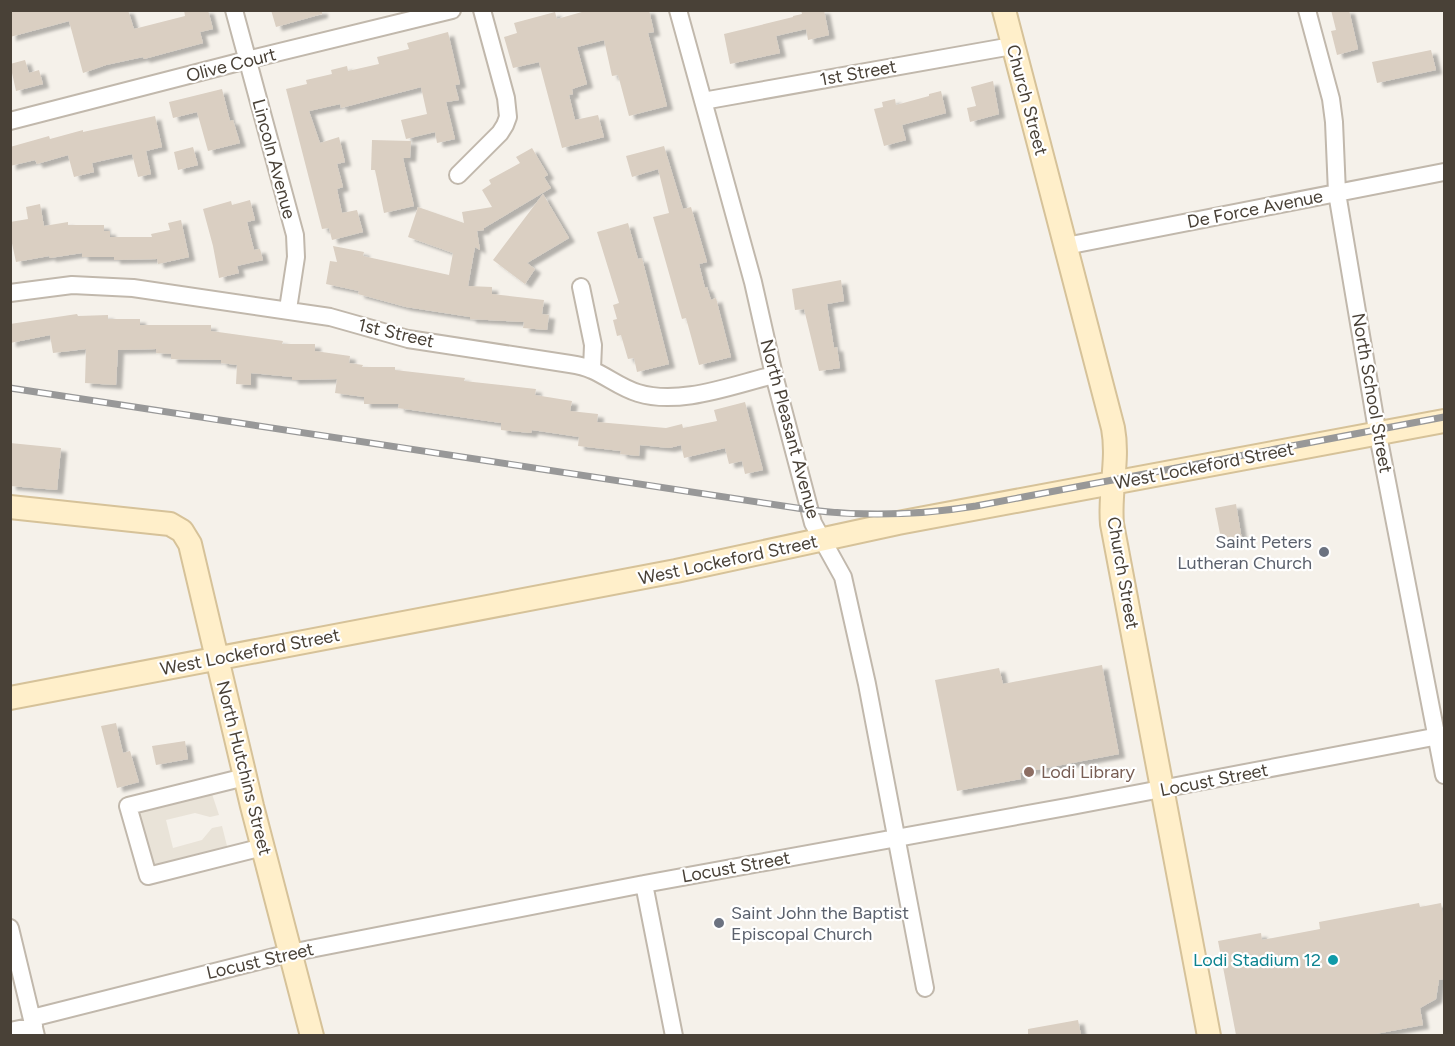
<svg xmlns="http://www.w3.org/2000/svg" width="1455" height="1046" font-family="Figtree,sans-serif">
	<style>
		.residential { fill: #e9e3d8 }
		.building { fill: #dacfc2; filter: url(#shadow) }
		.lines { fill: none; stroke-linecap: round; stroke-linejoin: round }
		.street-casing { stroke: #c1b8ac; stroke-width: 20 }
		.secondary-casing { stroke: #d6c299; stroke-width: 26 }
		.street { stroke: #fff; stroke-width: 16 }
		.secondary { stroke: #ffefca; stroke-width: 22 }
		.rail-casing { stroke: #989898; stroke-width: 7 }
		.rail { stroke: #fff; stroke-width: 4.5; stroke-dasharray: 14; stroke-linecap: butt }
		.worship-dot { fill: #6b7280; stroke: #fff; stroke-width: 2 }
		.education-dot { fill: #8d6e63; stroke: #fff; stroke-width: 2 }
		.culture-dot { fill: #0f9aa8; stroke: #fff; stroke-width: 2 }
		.labels { text-anchor: middle; stroke-width: 4.5; stroke-linejoin: round; paint-order: stroke }
		.street-label { font-size: 18px; fill: #494137; stroke: #fff }
		.worship-label { font-size: 18px; fill: #5b616d; stroke: #fff; text-anchor: end }
		.education-label { font-size: 18px; fill: #785e54; stroke: #fff; text-anchor: start }
		.culture-label { font-size: 18px; fill: #0d838f; stroke: #fff; text-anchor: end }
	</style>
	<defs>
		<filter id="shadow"><feDropShadow dx="6" dy="4" stdDeviation="1.5" flood-color="#0004"/></filter>
	</defs>
	<rect width="100%" height="100%" fill="#f5f1ea"/>
	<path class="residential" d="M211,791L219,815L210,817L195,813L166,820L173,848L202,840L212,828L222,826L228,850L153,869L137,811Z"/>
	<path class="building" d="M10,10H128L134,29L185,16L184,10H208L213,29L200,32L203,43L144,59L143,57L106,65L83,73L69,21L10,37Z
		M271,10H322V14L276,27Z
		M589,10H649L654,32L648,33L667,106L629,116L618,75L612,76L604,40L577,47L587,84L572,89L573,94L569,95L575,120L598,115L604,137L562,148L539,62L513,68L504,37L517,33L514,23L555,12L557,19Z
		M801,10H824L829,35L808,40L806,29L776,36L780,53L730,64L724,34L793,17V16L802,14Z
		M1331,10H1349L1358,49L1337,55L1331,31L1336,30Z
		M448,32L460,84L455,85L459,100L446,102L455,139L437,143L435,132L406,139L401,120L427,114L421,87L341,108L340,104L309,111L320,143L339,137L345,162L337,164L343,187L337,189L342,213L357,210L363,232L332,240L329,228L322,229L286,89L307,84L306,80L332,74L331,70L347,66L348,71L379,64L377,57L409,49L407,43Z
		M1431,50L1436,70L1377,83L1372,62Z
		M25,60L29,73L39,70L43,84L16,91L10,64Z
		M993,81L999,114L970,122L967,108L976,106L971,87Z
		M222,89L230,121L233,120L240,143L208,151L197,112L173,118L169,102Z
		M941,91L946,113L902,125L906,140L884,146L874,109L883,107L882,102L895,99L896,105L929,96V94Z
		M155,116L162,147L146,151L151,174L138,177L132,154L92,163L94,172L74,177L68,155L37,164L35,160L10,166V147L49,136L50,139L83,130V132Z
		M372,140L411,141L410,158H403L414,206L384,213L375,170H371Z
		M664,146L683,209L691,207L707,262L699,264L705,288L707,287L711,300L716,298L731,357L699,365L686,318L682,319L653,217L669,213L658,169L632,177L626,156Z
		M193,147L198,165L178,170L174,152Z
		M532,148L548,175L544,177L551,188L484,228V230L477,231L480,250L475,247L468,286L492,287V294L544,300L542,314L549,315L547,330L523,328L524,322L470,319V317L406,307L358,294L359,291L326,284L330,261L337,262L333,246L364,252L363,256L449,275L453,253L408,237L418,207L464,223L462,212L492,207L482,190L491,184L489,180L520,163L516,157Z
		M543,194L569,238L527,263L535,269L525,284L493,260Z
		M250,200L255,220L247,222L254,250L260,249L263,260L237,266L239,273L219,278L213,246L203,209L231,201L232,205Z
		M40,204L44,226L68,222V225H104V231H110V237H152L151,234L170,230L168,223L181,220L189,257L158,264L157,259L114,260V257H82V253L50,258L49,256L16,262L10,234V222L28,219L26,207Z
		M628,223L638,259L642,258L669,364L637,372L634,358L628,359L621,335L617,336L613,320L617,319L613,305L619,303L597,232Z
		M841,280L844,301L827,304L834,348L837,347L840,368L819,371L804,309L795,310L792,289Z
		M77,314L78,316L108,315V319H140V325H211V331L283,341L282,344H315V351L350,356L349,363L363,365L362,367H395V370L465,378L464,381L536,389L535,395L572,401L570,411L598,414L597,422L666,428L682,424L683,428L717,421L714,410L745,402L763,470L745,474L742,461L729,464L725,448L684,458L681,445L669,448L640,445L639,456L620,454L621,451L578,446L579,437L532,430L531,433L501,430V423L398,408L399,404H364V397L335,393L337,379L292,380V377L251,373V385L236,384L237,365L221,363V360L171,359V354L156,353V349L118,350L116,385L85,383L86,349L53,353L50,335L10,343V324Z
		M10,443L61,448L57,490L10,486Z
		M1236,504L1242,540L1222,544L1215,508Z
		M1102,665L1119,754L1020,773L1021,779L957,791L935,680L999,668L1003,684Z
		M116,723L123,753L130,751L139,782L117,788L101,726Z
		M185,741L188,759L156,765L152,746Z
		M1419,903L1420,907L1441,903L1444,922V979L1439,980L1436,999L1420,1008L1423,1025L1370,1035H1236L1218,941L1261,933L1262,940L1320,929L1319,922Z
		M1078,1020L1081,1035H1028V1029Z"/>
	<g class="lines">
		<g class="street-casing">
			<path id="street" d="M234,10L295,235L296,257L288,309
				M678,10L753,282L774,375L813,523L843,577L867,684L925,988
				M1307,10L1331,99L1334,122L1337,193L1377,430L1444,775
				M703,101L1012,46
				M10,121L247,60L452,10
				M458,175L500,133L505,125L508,117L506,98L482,10
				M1066,246L1444,172
				M581,287L593,345L592,369
				M10,293L72,285L133,288L330,317L408,339L570,364C577,365 586,367 592,370C608,377 621,388 638,393C680,406 732,385 774,375
				M245,777L128,806L148,876L263,847
				M644,884L674,1036
				M10,928L36,1036
				M32,1018L290,953L644,884L1072,806L1444,735
				M10,1031L34,1026"/>
		</g>
		<g class="secondary-casing">
			<path id="secondary" d="M1004,10L1113,428C1119,460 1109,492 1112,524L1209,1036
				M10,507L170,524L182,531L190,544L252,806L312,1036
				M10,698L676,571L898,523L1444,421"/>
		</g>
		<use href="#street" class="street"/>
		<use href="#secondary" class="secondary"/>
		<g class="rail-casing">
			<path id="rail" d="M10,388L810,510C867,517 920,515 976,506L1444,417"/>
		</g>
		<use href="#rail" class="rail"/>
	</g>
	<g class="worship-dot">
		<circle cx="1324" cy="552" r="6"/>
		<circle cx="719" cy="923" r="6"/>
	</g>
	<circle class="education-dot" cx="1029" cy="772" r="6"/>
	<circle class="culture-dot" cx="1333" cy="960" r="6"/>
	<g class="labels">
		<g class="street-label">
			<text transform="translate(231 65) rotate(-14)" y="6">Olive Court</text>
			<text transform="translate(858 73) rotate(-10)" y="6">1st Street</text>
			<text transform="translate(1027 100) rotate(75)" y="6">Church Street</text>
			<text transform="translate(274 159) rotate(75)" y="6">Lincoln Avenue</text>
			<text transform="translate(1255 209) rotate(-11)" y="6">De Force Avenue</text>
			<text transform="translate(396 333) rotate(13)" y="6">1st Street</text>
			<text transform="translate(1372 393) rotate(80)" y="6">North School Street</text>
			<text transform="translate(790 429) rotate(75)" y="6">North Pleasant Avenue</text>
			<text transform="translate(1204 466) rotate(-11)" y="6">West Lockeford Street</text>
			<text transform="translate(728 560) rotate(-12)" y="6">West Lockeford Street</text>
			<text transform="translate(1123 573) rotate(80)" y="6">Church Street</text>
			<text transform="translate(250 652) rotate(-11)" y="6">West Lockeford Street</text>
			<text transform="translate(244 768) rotate(76)" y="6">North Hutchins Street</text>
			<text transform="translate(1214 780) rotate(-11)" y="6">Locust Street</text>
			<text transform="translate(736 867) rotate(-10)" y="6">Locust Street</text>
			<text transform="translate(260 961) rotate(-13)" y="6">Locust Street</text>
		</g>
		<g class="worship-label">
			<text x="1312" y="548">Saint Peters<tspan x="1312" dy="21">Lutheran Church</tspan></text>
			<text x="731" y="919" text-anchor="start">Saint John the Baptist<tspan x="731" dy="21">Episcopal Church</tspan></text>
		</g>
		<g class="education-label">
			<text x="1041" y="778">Lodi Library</text>
		</g>
		<g class="culture-label">
			<text x="1321" y="966">Lodi Stadium 12</text>
		</g>
	</g>
	<rect width="1455" height="1046" fill="none" stroke="#494137" stroke-width="24"/>
</svg>
